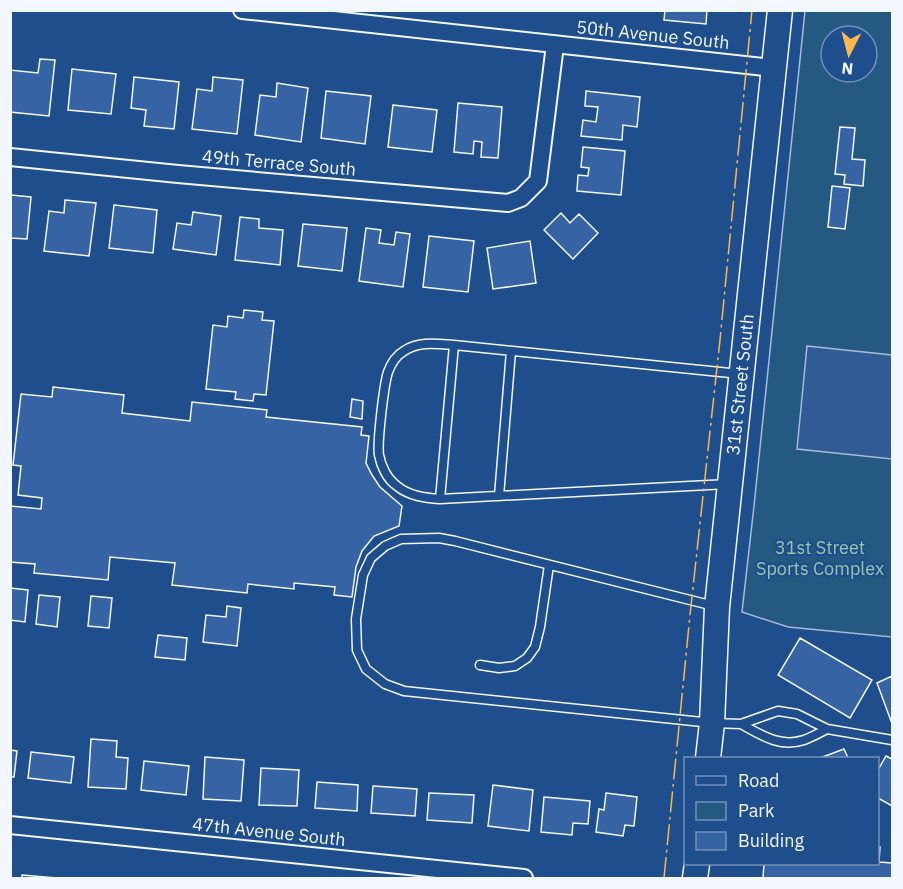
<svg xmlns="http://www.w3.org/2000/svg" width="903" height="889" font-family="'IBM Plex Sans',sans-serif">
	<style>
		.green { fill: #245a82; stroke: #a8bbd7; stroke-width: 1.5; fill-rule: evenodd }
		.parking { fill: #305b95; stroke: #a8bbd7; stroke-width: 1.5 }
		.building { fill: #3563a3; stroke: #f2f6ff; stroke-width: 1.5 }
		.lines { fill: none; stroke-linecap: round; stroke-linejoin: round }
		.lane-casing { stroke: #f2f6ff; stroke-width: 11 }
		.street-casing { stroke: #f2f6ff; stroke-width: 20 }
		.secondary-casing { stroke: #f2f6ff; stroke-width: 27 }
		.lane { stroke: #1f4e8c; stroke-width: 8 }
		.street { stroke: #1f4e8c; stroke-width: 16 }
		.secondary { stroke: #1f4e8c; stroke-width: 24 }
		.power { stroke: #ffb74d; stroke-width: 1.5; stroke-dasharray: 21 4.5 3 4.5; stroke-linecap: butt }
		.labels { text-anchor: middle; stroke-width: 4.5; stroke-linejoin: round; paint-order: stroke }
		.street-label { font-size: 18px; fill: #f2f6ff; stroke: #1f4e8c }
		.park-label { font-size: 18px; fill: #97c8a6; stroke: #1f4e8c }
	</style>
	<rect width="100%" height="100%" fill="#1f4e8c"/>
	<path class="green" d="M805,11H892V637L788,627L742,612L754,506ZM831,36H867V72H831Z"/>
	<path class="parking" d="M807,346L892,355V459L797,449Z"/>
	<path class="building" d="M665,10H707L706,24L664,20Z
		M40,59L55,60L49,116L10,112V70L38,73Z
		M72,69L116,74L111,114L68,110Z
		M134,77L179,82L174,129L144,126L146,110L131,108Z
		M213,77L243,80L237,134L192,129L197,89L212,91Z
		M277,83L308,88L301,142L255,135L260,95L276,97Z
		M326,91L371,96L365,144L321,138Z
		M586,91L640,97L637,127L623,125L622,140L581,136L583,120L596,122L598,107L585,106Z
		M458,103L502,107L498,158L481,157L482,142L474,141L473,154L454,152Z
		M393,105L437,110L432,152L388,147Z
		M840,127L855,128L852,159L865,160L863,186L844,184L845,175L835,174Z
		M583,147L625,151L621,195L577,191L578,175L588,176L589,168L581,167Z
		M832,186L850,188L845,229L828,227Z
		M11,195L31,197L27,239L10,238Z
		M65,200L96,203L89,256L44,251L49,211L64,213Z
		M114,205L157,210L153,253L109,248Z
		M193,212L221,216L216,255L173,249L177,223L191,225Z
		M561,213L570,223L579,214L598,233L573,259L544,230Z
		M240,217L259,219V228L283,230L280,265L235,260Z
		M303,224L347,228L342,271L298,266Z
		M366,228L381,230L379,243L394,245L396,232L410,234L403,287L359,281Z
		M429,236L474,241L468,292L423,287Z
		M530,241L536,283L493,289L487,248Z
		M244,310L263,312L262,320L274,321L266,395L254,394L253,401L235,399L236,392L206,389L213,325L227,327L228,316L243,318Z
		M53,387L124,395L122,413L190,421L192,402L267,410L266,417L362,427L361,435L369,436L366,463L372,475L380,487L402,506L399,526L374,536L362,551L356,567L352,597L334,595L335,587L294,583V589L248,584L247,593L172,585L175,563L110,557L108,580L34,573L35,564L10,562L11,506L41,509L42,498L18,495L21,466L13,465L21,394L52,397Z
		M352,399L363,401L362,419L350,417Z
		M10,588L28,590L25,622L10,620Z
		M39,595L60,597L57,627L36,624Z
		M91,596L112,598L109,628L88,626Z
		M227,606L241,608L237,646L203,642L206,615L226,617Z
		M158,635L187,638L185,660L155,657Z
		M800,638L872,680L850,718L778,675Z
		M892,676V720L891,721L877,683Z
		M91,739L117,741L116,757L128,758L126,789L88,787Z
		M844,749L848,758H820Z
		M10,750L17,751L14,777H10Z
		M31,752L74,757L71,783L28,778Z
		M886,756L892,759V806L878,798V770Z
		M205,757L244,760L241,801L203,799Z
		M144,761L189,766L186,795L141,790Z
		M261,768L299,770L297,806L259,805Z
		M317,782L358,785L357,811L315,808Z
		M493,785L533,790L529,831L488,826Z
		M373,786L417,789L415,816L371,813Z
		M429,793L474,795L472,823L427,820Z
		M606,793L637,797L634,826L625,825L623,836L596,832L599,809L604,810Z
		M544,797L590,801L588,824L573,823L572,835L541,832Z
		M878,847H880L879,862L892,863V878H763L764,864H878Z
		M22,875L57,878H22Z"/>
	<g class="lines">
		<g class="lane-casing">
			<path id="lane" d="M728,484L440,499C425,498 409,496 397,486C387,479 381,466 379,455C377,443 384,384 388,372C391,364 397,355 404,351C419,341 437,344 454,345L740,374
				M499,496L511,351
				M440,499L454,345
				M714,606L455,541L439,538L401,539L385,546L371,558L363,575L356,619L357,650L366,669L385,684L404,691L712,723L741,724L778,711L797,714L827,729L892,740
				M480,665L499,668L515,666L527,658L535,647L540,627L549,565
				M741,724C761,735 780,748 804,740C812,737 819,733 827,729"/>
		</g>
		<g class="street-casing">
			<path id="street" d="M242,10L773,68
				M10,157L178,174L508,203L521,198L538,181L555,45
				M10,825L524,878"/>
		</g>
		<g class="secondary-casing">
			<g id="secondary">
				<path id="s1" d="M708,758L712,723L717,607L780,10"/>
				<path d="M695,878L697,864"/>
			</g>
		</g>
		<use href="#lane" class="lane"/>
		<use href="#street" class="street"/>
		<use href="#secondary" class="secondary"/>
		<path class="power" d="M664,878L690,615L720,340L752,10"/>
	</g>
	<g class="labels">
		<g class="street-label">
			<text transform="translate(653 35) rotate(6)" y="6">50th Avenue South</text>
			<text transform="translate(279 163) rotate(5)" y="6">49th Terrace South</text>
			<text dy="6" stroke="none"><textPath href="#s1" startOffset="375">31st Street South</textPath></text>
			<text transform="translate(269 832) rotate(6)" y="6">47th Avenue South</text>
		</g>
		<g class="park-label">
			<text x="820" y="554">31st Street<tspan x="820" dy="21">Sports Complex</tspan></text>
		</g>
	</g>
	<rect width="903" height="889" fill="none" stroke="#f2f6ff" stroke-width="24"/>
	<rect x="684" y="757" width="195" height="108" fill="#1f4e8c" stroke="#7391ba" stroke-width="1.5"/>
	<rect x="696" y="776" width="30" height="9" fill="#1f4e8c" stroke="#7391ba" stroke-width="1.5"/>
	<text x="738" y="787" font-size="18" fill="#f2f6ff">Road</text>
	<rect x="696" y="802" width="30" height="18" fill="#245a82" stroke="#7391ba" stroke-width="1.5"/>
	<text x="738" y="817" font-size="18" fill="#f2f6ff">Park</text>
	<rect x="696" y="832" width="30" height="18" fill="#3563a3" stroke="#7391ba" stroke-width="1.5"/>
	<text x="738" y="847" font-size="18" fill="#f2f6ff">Building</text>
	<g transform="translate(849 54) rotate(186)"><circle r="28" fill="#1f4e8c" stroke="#7391ba" stroke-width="1.5"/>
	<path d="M0-4.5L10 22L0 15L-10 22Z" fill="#ffb74d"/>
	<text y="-9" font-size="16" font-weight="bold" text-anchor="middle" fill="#f2f6ff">N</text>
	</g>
</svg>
